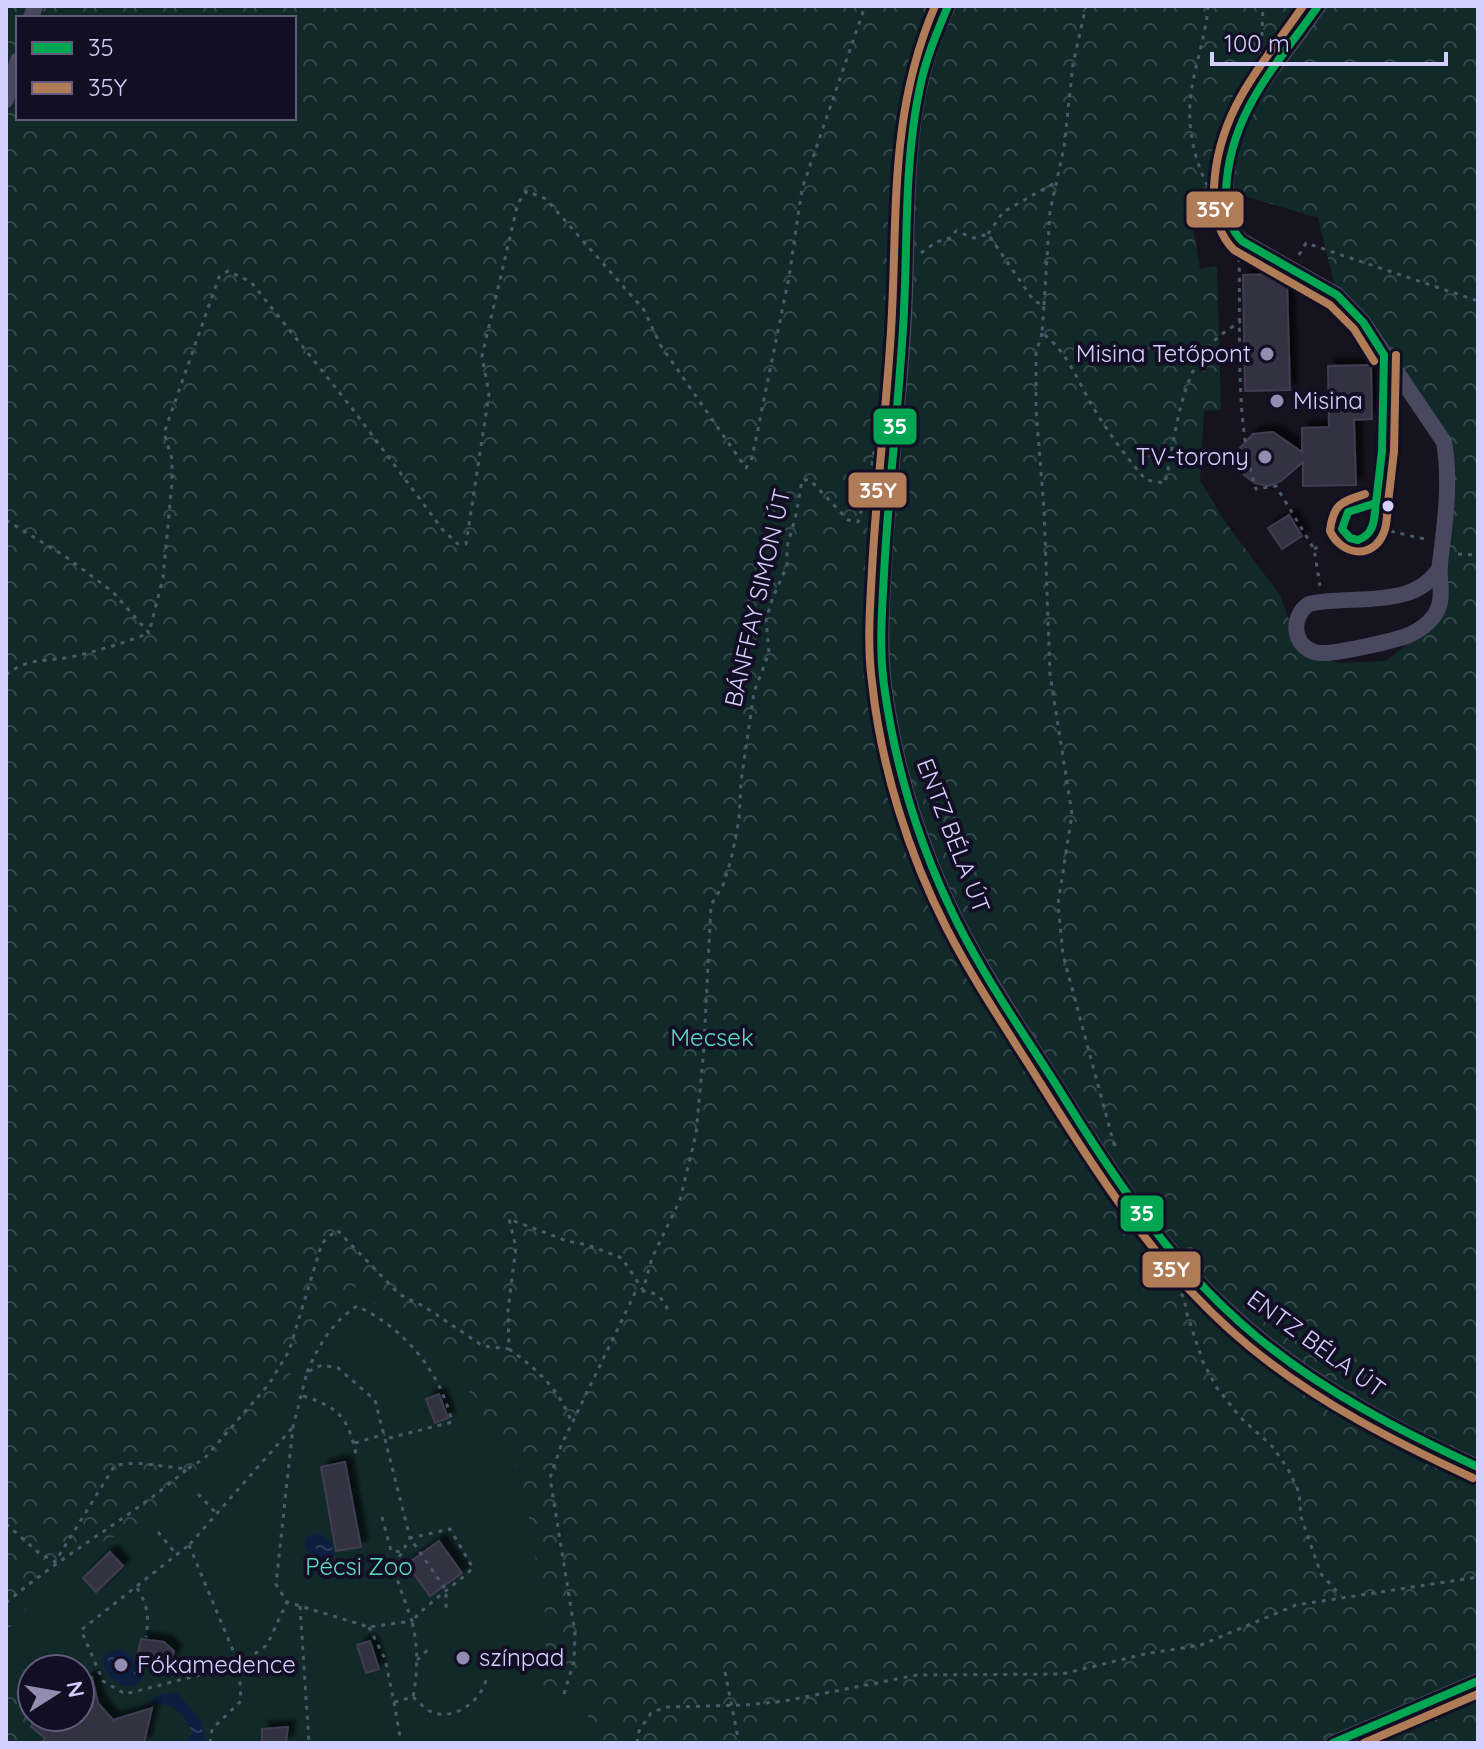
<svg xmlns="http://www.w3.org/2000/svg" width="1484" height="1749" font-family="Quicksand,sans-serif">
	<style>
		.forest { fill: url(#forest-crowns); fill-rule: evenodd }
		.park { fill: #12292a; fill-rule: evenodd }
		.water { fill: url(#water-ripples) }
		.building { fill: #333140; stroke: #403d52; stroke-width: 2; filter: url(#shadow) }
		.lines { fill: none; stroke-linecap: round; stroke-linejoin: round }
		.path { stroke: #4b5a68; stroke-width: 3; stroke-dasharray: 4 6; stroke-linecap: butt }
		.service { stroke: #49485f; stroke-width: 6 }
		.tertiary { stroke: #49485f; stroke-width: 16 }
		.bus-1-casing { stroke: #120e23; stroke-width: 14 }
		.bus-2-casing { stroke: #120e23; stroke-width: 14 }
		.bus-1 { stroke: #00a651; stroke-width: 8 }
		.bus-2 { stroke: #b07c57; stroke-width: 8 }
		.poi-dot { fill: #928db0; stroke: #120e23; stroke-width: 3 }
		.bus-dot { fill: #d5cfff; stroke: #120e23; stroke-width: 3 }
		.labels { text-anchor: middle; stroke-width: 8; stroke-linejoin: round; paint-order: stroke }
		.poi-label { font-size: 24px; fill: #d5cfff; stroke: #120e23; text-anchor: start }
		.street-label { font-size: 24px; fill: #d5cfff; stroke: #120e23 }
		.park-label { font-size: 24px; fill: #5bdfc0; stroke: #120e23 }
		.line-badge { stroke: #120e23; stroke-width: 3 }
		.badge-label { font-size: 22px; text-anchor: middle; font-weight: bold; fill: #fff }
	</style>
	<defs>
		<pattern id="forest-crowns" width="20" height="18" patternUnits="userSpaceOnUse" patternTransform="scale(2)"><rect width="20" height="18" fill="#12292a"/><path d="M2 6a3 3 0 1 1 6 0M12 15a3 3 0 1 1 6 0" fill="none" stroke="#34474a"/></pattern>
		<pattern id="water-ripples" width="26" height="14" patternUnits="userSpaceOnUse" patternTransform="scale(2)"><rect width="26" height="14" fill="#0c1f41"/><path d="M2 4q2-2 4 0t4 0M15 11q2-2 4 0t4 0" fill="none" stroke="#2e3e5e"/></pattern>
		<filter id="shadow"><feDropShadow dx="7" dy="-7" stdDeviation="2" flood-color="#0009"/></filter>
	</defs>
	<rect width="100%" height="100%" fill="#15131e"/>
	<path class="forest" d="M6,6H1478V1743H6ZM18,18H294V118H18ZM1245,196L1318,218L1337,295L1448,462L1435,622L1386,661L1340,663L1307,655L1299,647L1280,595L1225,522L1200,480L1204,411L1221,410L1217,266L1200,269L1189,204ZM32,1669H80V1717H32Z"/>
	<path class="park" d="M353,1286L456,1370L522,1477L548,1632L540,1684L589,1704L586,1743H34L20,1696L6,1686V1632L72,1555L146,1523L275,1404L305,1346ZM32,1669H80V1717H32Z"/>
	<path class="water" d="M316,1533C327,1536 334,1543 334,1555L326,1563L314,1560L305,1547L306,1538Z
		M118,1649C131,1654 143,1663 143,1678L133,1687C117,1686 107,1676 102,1662L106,1653Z
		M177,1692L201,1721L206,1743H186L193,1732C181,1713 177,1703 152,1704L153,1696Z"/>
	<path class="building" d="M1278,274L1287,279L1290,390L1245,391L1243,275Z
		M1371,365L1372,419L1354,420L1356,485L1303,486V462L1281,481L1268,486L1255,483L1244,475L1238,463L1239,449L1253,434L1273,432L1302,452V428L1329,427L1328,366Z
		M1289,515L1302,536L1282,549L1268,528Z
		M439,1394L448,1418L435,1423L426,1399Z
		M345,1462L361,1547L336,1551L321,1467Z
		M439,1541L462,1573L430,1596L407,1564Z
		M110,1552L123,1566L96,1592L83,1578Z
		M141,1639L164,1642L174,1651L171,1660L164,1667L155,1669L147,1664L138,1653Z
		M370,1641L379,1669L366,1673L357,1645Z
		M92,1677L98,1703L113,1720L152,1708L144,1743H42L45,1738L31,1727L35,1717H80V1683Z
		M288,1727L286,1743H262V1729Z"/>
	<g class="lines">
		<path class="path" d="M1208,6C1206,39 1192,71 1190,104C1188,133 1196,164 1209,189
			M1261,56L1263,6
			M988,234L1003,212L1056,182
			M921,253L936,242L951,238L956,231L974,238L988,234L1034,301L1044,305L1042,333C1067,350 1079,384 1094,409C1110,435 1127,458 1146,480L1165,483C1176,437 1179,374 1215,340C1223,332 1233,327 1241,321
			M1299,255L1306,243L1478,301
			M1239,258C1241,329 1234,423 1256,489L1276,486L1314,549L1320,586
			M1044,305L1050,211L1064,148L1073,64L1086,6
			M1042,333L1036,353V410L1044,509L1050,674L1072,814L1058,904L1063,955L1115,1148
			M881,398L885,346
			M6,520L66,557L113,592L149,633L163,578L172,483V459L164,433L219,277L228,271L251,282L351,407L443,530L458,544H466L489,394L482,356L518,203L527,191L546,199L644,310L661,346L746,468L752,458L789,277L802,189L865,6
			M1381,529L1429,540
			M1314,549L1322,545
			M1458,554L1478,555
			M6,675C28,657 46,662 71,657C98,651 124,643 149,633
			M1164,1269L1184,1298L1187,1314L1203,1362L1217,1388L1240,1417L1272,1446L1288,1469L1299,1492L1301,1517L1321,1574L1341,1596
			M509,1349C537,1369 561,1391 572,1424
			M307,1372C319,1345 332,1322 357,1306C404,1328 440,1371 452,1422L385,1439
			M303,1396C342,1408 349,1420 357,1459
			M355,1443L385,1434
			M198,1494L217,1514
			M382,1517L391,1551L402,1552
			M6,1524L39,1553L55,1562L115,1465L137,1463L187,1469L204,1459L269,1384L289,1351L322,1243L337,1230L399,1294L425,1307L483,1346L509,1349L508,1310L516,1247L509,1219L567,1241L588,1245L622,1258L643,1290L652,1258L680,1200L696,1134L704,1047L711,905L723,885L731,860L739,820L741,782L754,692L769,653L766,620L773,597L787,566V547L796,515L802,480H810L848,520L858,522L870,478L879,421
			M158,1532L177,1555
			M190,1544L293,1427
			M189,1545L239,1665L125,1694L103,1681L81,1630Z
			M137,1588C148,1606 149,1616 146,1637
			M6,1603C63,1554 129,1519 186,1470
			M300,1606L309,1743
			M369,1627L385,1659L394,1702L413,1697C418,1670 418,1647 412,1621C430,1601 453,1587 473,1568L450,1529L410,1538L446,1590V1611
			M417,1660L431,1647
			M725,1672L739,1743
			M564,1694L574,1661L575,1633L550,1478L561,1446L635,1293C650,1287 665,1297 668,1312
			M413,1697C420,1703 426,1710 434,1713C458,1720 484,1698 487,1675
			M394,1702L401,1743
			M210,1743L212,1729L241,1701L239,1665L267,1645L287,1602L276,1584L293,1427L307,1372L322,1365L338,1368L375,1400L410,1538L393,1568L412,1621L369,1627L287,1602
			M637,1743L639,1731L651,1713L666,1707L746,1705L785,1701L917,1675L1062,1674L1145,1654L1201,1645L1296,1605L1478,1577"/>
		<path class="service" d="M1370,534L1368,537L1357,542L1346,537L1342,529L1348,512L1376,503
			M1368,544C1387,488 1382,418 1384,359"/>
		<path class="tertiary" d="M948,6C896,106 911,225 903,334C898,411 888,488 884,565C882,605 879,645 884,685C896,777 927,871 973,952C997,994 1024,1035 1050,1076C1103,1161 1156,1246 1231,1314C1298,1377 1394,1430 1478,1467
			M1318,6C1276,70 1223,112 1226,196C1227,214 1228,229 1242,241L1337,295L1363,322L1444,442C1451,481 1445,524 1440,563C1438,582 1446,599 1434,616C1428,624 1418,631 1409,635C1394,641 1336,654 1320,653C1294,651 1288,618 1309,604C1351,594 1415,611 1440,567
			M31,18L35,6
			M6,100L18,60
			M1333,1743L1478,1681"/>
		<g class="bus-1-casing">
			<path id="bus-1" d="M948,6C937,32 926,58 920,87C902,171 909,258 902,343C897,420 888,497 884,574C882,611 879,648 884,685C895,767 920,848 957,922C985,978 1021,1030 1055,1083C1112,1176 1172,1267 1257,1337C1323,1391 1400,1431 1478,1467
				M1318,6C1276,66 1230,112 1226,190C1225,209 1228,227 1242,241L1337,295L1363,322L1384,355
				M1376,503C1374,519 1375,534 1358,540L1350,538L1342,529L1348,512Z
				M1376,503L1382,451L1384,355
				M1333,1743L1478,1681"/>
		</g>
		<g class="bus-2-casing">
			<path id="bus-2" d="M935,6C886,119 899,227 890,346C885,421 876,495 872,570C870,607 867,645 872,682C881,767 908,853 947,929C975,983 1009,1033 1041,1084C1101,1180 1162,1275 1250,1347C1317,1402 1395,1442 1473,1478
				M1303,6C1262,66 1218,110 1214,187C1213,211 1217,233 1234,250L1330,305L1354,329L1374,361
				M1365,494C1341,502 1333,504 1330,531C1341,555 1373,561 1384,532C1387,525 1387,514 1388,506
				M1388,503L1394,451L1396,355
				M1364,1743L1478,1694"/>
		</g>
		<use href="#bus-1" class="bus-1"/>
		<use href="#bus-2" class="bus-2"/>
	</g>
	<g class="poi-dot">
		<circle cx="1267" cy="354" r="8"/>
		<circle cx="1277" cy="401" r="8"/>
		<circle cx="1265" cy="457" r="8"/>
		<circle cx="463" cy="1658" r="8"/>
		<circle cx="121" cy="1665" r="8"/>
	</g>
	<circle class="bus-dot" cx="1388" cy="506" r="7"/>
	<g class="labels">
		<g class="poi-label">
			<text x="1251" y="362" text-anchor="end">Misina Tetőpont</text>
			<text x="1293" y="409">Misina</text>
			<text x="1249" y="465" text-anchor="end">TV-torony</text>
			<text x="479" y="1666">színpad</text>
			<text x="137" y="1673">Fókamedence</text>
		</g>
		<g class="street-label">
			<text transform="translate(758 598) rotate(-77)" y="8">BÁNFFAY SIMON ÚT</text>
			<text transform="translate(953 836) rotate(69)" y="8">ENTZ BÉLA ÚT</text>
			<text transform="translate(1316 1344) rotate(36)" y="8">ENTZ BÉLA ÚT</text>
		</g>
		<g class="park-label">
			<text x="712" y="1046">Mecsek</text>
			<text x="359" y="1575">Pécsi Zoo</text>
		</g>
	</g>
	<g class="line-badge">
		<rect x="1185" y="190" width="60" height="39" rx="8" fill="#b07c57"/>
		<rect x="872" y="407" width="46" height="39" rx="8" fill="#00a651"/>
		<rect x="847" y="471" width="61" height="38" rx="8" fill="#b07c57"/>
		<rect x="1119" y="1194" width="46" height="39" rx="8" fill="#00a651"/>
		<rect x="1141" y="1250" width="61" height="39" rx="8" fill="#b07c57"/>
	</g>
	<g class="badge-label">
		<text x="1215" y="217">35Y</text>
		<text x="895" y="434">35</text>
		<text x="878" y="498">35Y</text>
		<text x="1142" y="1221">35</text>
		<text x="1171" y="1277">35Y</text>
	</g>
	<rect width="1484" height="1749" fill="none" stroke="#d5cfff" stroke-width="16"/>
	<rect x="16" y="16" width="280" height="104" fill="#120e23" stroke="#605b7b" stroke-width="2"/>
	<rect x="32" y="42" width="40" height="12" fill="#00a651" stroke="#605b7b" stroke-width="2"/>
	<text x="88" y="56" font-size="24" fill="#d5cfff">35</text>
	<rect x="32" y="82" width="40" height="12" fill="#b07c57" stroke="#605b7b" stroke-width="2"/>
	<text x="88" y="96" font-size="24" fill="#d5cfff">35Y</text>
	<g transform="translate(56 1693) rotate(79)"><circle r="38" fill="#120e23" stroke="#605b7b" stroke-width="2"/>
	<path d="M0-6L14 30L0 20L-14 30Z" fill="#928db0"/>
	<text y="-12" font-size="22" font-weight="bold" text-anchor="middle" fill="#d5cfff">N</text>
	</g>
	<path d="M1212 52v12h234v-12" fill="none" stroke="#d5cfff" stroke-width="4"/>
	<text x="1224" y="52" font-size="24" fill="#d5cfff" stroke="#120e23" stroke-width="6" paint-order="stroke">100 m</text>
</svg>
